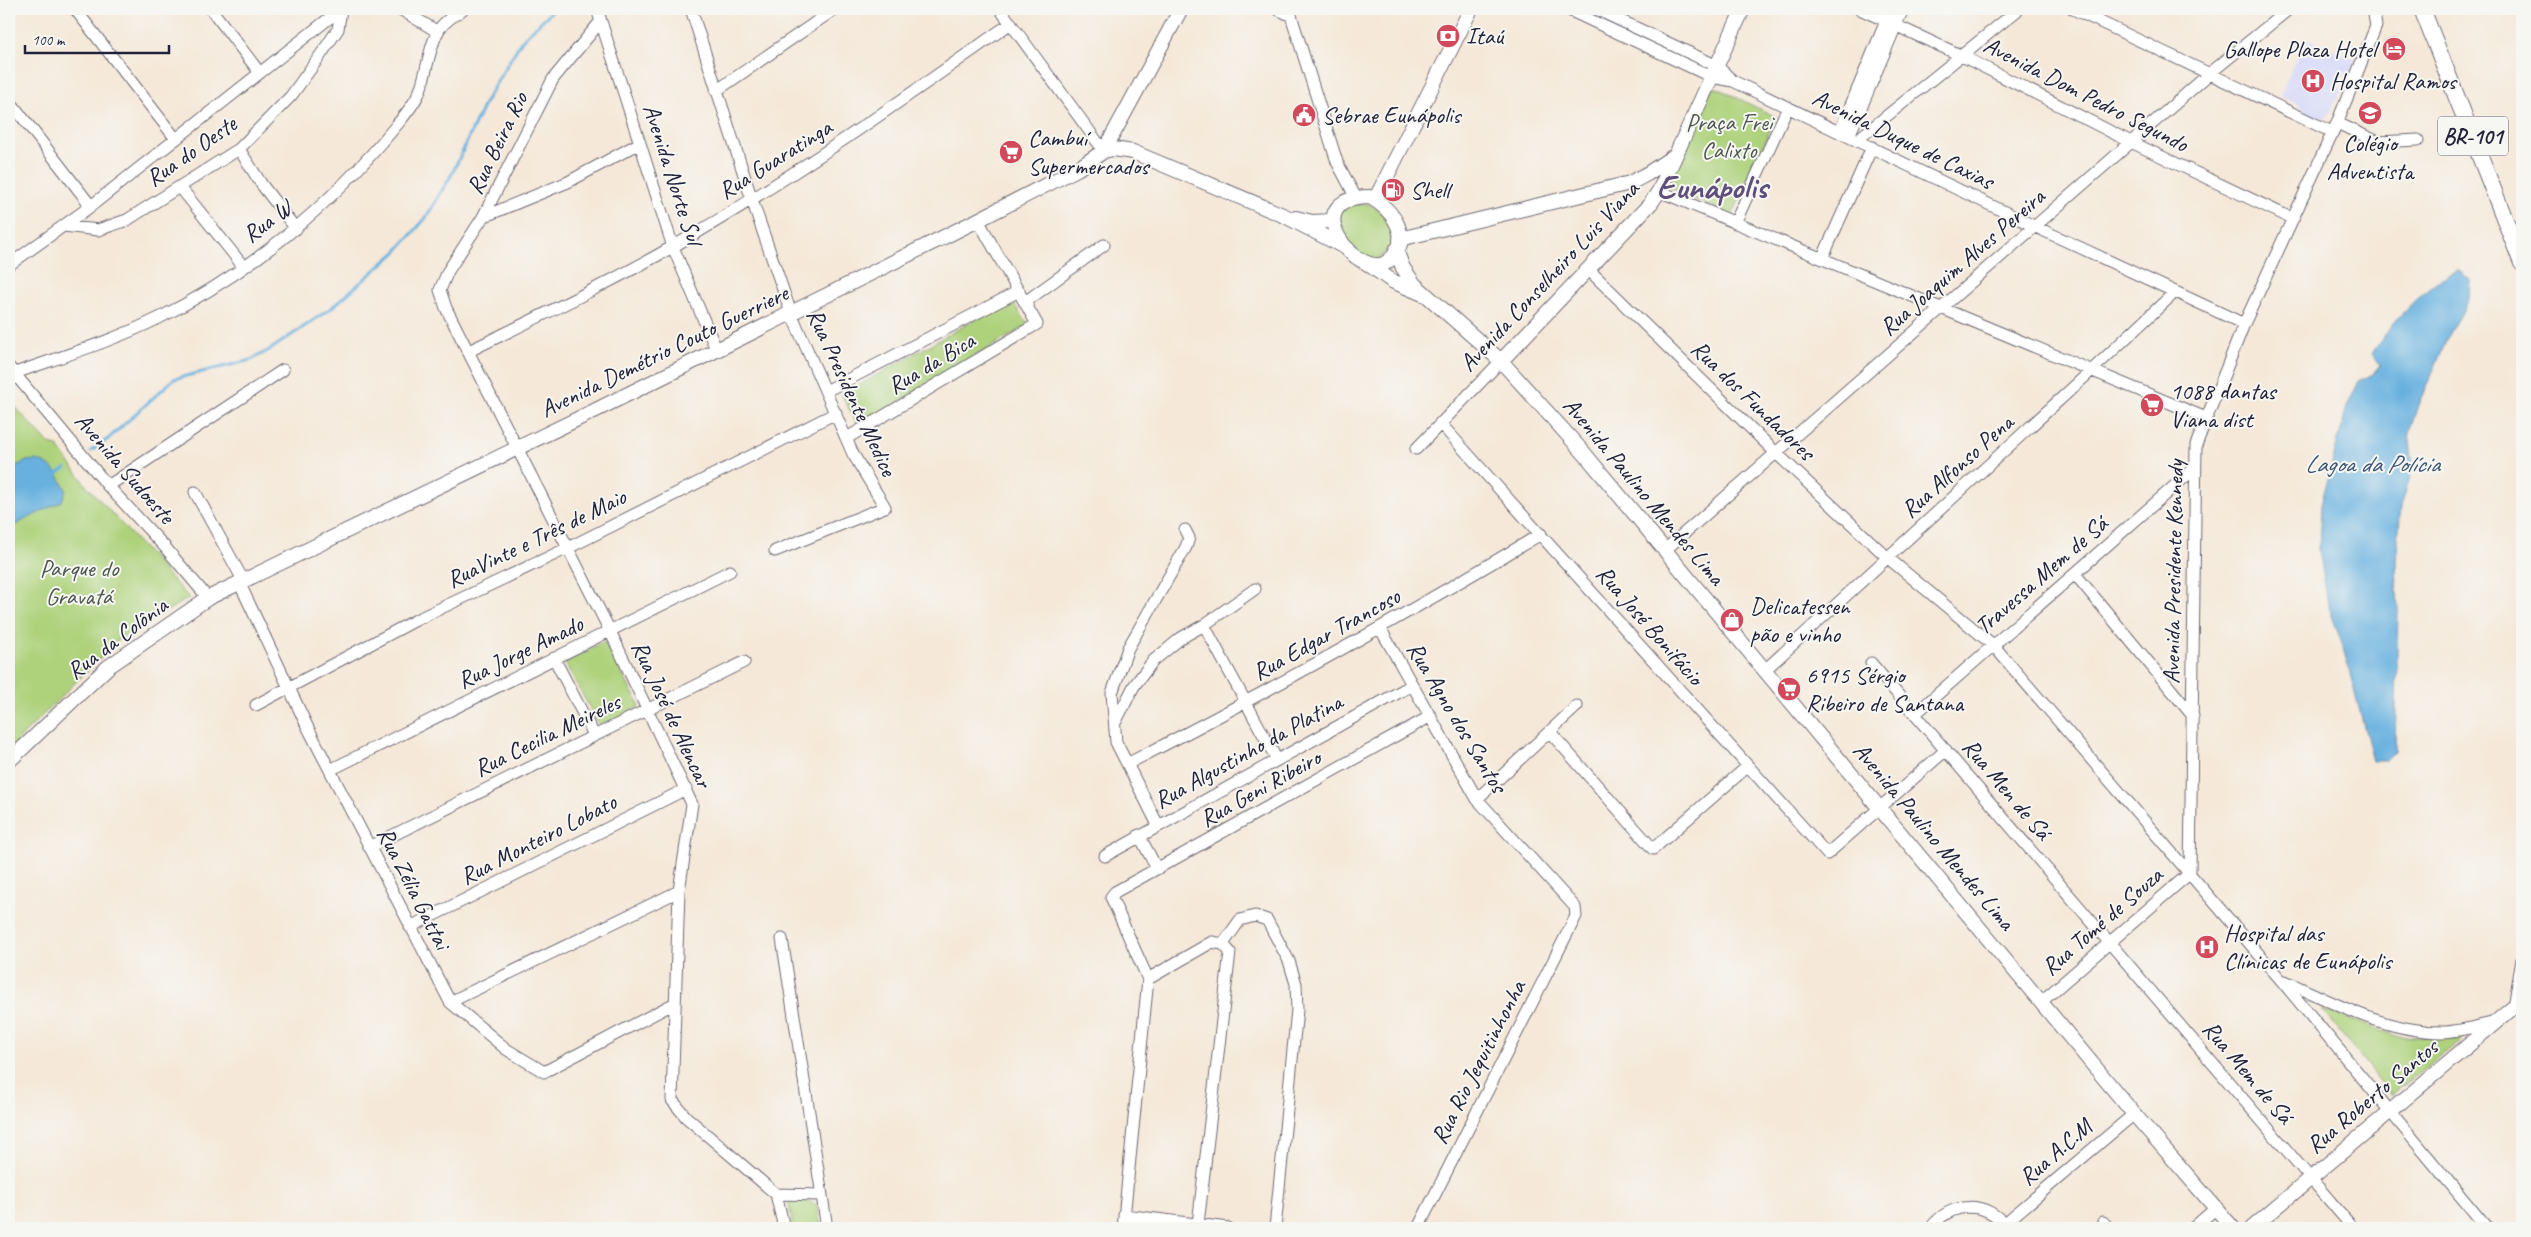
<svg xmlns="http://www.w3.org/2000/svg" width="2531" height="1237" font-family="Caveat,sans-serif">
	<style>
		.built { fill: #d5d8f9 }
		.green { fill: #aed27b; stroke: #687a5b }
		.water { fill: #67b1df; stroke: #446a8d }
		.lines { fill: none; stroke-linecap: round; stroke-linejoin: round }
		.stream { stroke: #67b1df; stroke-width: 3 }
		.minor-casing { stroke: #6c6772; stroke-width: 13 }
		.major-casing { stroke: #6c6772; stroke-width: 16 }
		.highway-casing { stroke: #6c6772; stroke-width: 18 }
		.minor { stroke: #fff; stroke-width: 11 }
		.major { stroke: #fff; stroke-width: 14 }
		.highway { stroke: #fff; stroke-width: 16 }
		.labels { text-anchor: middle; stroke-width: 4; stroke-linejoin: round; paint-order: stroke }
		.shield { fill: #f6f6f2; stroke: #626272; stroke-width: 1 }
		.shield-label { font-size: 22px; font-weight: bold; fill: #22223b }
		.poi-label { font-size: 24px; fill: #22223b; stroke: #f6f6f2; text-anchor: start }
		.street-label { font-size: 24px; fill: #22223b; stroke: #f6f6f2 }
		.park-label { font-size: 24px; fill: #4c574e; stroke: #f6f6f2 }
		.water-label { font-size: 25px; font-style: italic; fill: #3a5474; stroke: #f6f6f2 }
		.town-label { font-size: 34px; font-weight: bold; fill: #5d4f79; stroke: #f6f6f2 }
	</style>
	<rect width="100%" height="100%" fill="#f6f6f2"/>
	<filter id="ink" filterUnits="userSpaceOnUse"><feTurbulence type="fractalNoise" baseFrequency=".02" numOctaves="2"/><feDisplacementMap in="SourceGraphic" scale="10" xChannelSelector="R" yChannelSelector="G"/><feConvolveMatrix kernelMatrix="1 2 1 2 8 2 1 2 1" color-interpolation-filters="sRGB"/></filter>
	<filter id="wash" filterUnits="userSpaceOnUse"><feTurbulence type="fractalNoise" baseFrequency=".0096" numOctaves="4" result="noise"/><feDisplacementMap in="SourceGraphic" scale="20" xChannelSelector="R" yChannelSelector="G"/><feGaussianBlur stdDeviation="1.12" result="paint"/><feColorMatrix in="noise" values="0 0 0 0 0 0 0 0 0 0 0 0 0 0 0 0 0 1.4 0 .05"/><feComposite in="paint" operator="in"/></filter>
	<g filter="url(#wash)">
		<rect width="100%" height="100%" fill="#f5e8d8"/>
		<path class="built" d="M2305,38L2356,60L2349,75L2343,73L2337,87L2342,89L2337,100L2335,99L2331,112L2322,120L2310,117L2297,103L2280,95Z"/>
		<path class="green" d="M1713,86L1776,117L1732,216L1668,187Z
			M1368,204L1389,215L1395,238L1388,250L1379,258C1376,258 1371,258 1367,257C1353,253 1324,215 1348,206C1354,204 1362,204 1368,204Z
			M1011,299L1028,325L858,426L842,395Z
			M9,400L49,444L57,446L86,485L189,598L119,639L9,749Z
			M604,641L640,706L601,728L565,663Z
			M2322,1009L2396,1036L2464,1039L2391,1095Z
			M798,1196L817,1205L821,1228H793L788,1198Z"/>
		<path class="water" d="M2397,38L2401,50L2390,53L2387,41Z
			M2458,270L2470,280L2469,300L2448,337L2418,405L2409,433L2413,466L2401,507L2396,562L2398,610L2395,752L2387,760H2373L2342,644L2328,604L2319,549L2321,504L2347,407L2359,381L2373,374L2381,365L2372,354C2393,320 2422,288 2458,270Z
			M37,460C55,467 57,473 66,490L62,501L9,528V469L27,461Z"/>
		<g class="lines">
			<path class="stream" d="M91,451L108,439L174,379L251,360L271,349L330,309L396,252L425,219L452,174L486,100L522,40L554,9
				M57,474L66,468"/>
		</g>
	</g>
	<g filter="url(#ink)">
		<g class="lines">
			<g class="minor-casing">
				<path id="minor" d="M75,9L176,139
					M211,9L260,73
					M400,9L438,32
					M597,9L673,247L716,349
					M691,9L752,200L791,313L853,454L885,507L775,551
					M1000,9L1104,151
					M1277,9L1290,15
					M1289,9L1337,162L1356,198
					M1567,9L1712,77L1733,81L2036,227L2244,324
					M1596,9L1717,66L1733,81
					M1860,9L1960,55L2131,142L2293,219
					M2073,9L2332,132
					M601,21L553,79L483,217L448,271L440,290L446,308L610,631L692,804L679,891L672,1100L686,1117L776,1194L822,1195
					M716,91L835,9
					M9,100L91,206
					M2337,123L2378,142L2418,140
					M1840,131L1891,9
					M1849,136L1903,9
					M1857,140L2019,9
					M239,149L262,185L296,229
					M180,187L243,266
					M1659,191L2206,418
					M483,217L568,182L640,143
					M1735,223L1788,107
					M64,226L98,230L127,220L239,149L291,96L322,53L338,29L341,9
					M1822,259L1872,147
					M9,265L91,206L341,9
					M1589,270L1775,452L1888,558L1993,645L2281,980L2487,1228
					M1025,302L1104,245
					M469,351C538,317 608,284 674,246C791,179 901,101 1011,23
					M9,367L108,486L164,546L208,598
					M15,373C63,356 113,341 159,318C250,273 331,205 395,127C404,116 414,105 419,93C427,74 429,44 440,28C446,20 455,15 463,9
					M826,391L1019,291
					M1440,423L1827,854L1946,750
					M847,438L1037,324L978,220
					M1416,449L1501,361
					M108,486L283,370
					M195,492L243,580
					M1665,550L2209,74L2289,9
					M2075,574L2193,716
					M239,582L307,726L450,1002L506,1049L544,1072L675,1003
					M1204,625L1277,760
					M1380,628L1477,799L1575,907L1576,916L1418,1228
					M554,658L594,735
					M1871,663L2353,1228
					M1766,669L2091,371L2175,292
					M256,705L416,620L568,548L836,413
					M1915,714L2195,468
					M1116,721L1134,686L1153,661L1181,638L1204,625L1255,589
					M1550,732L1653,849L1747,767
					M1127,764C1268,692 1405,615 1541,534
					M330,770L730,571
					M1477,799L1577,706
					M1158,825L1116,742L1112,693L1128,648L1186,547L1189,538L1185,530
					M1139,835L1157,869
					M369,847L744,662
					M1105,856L1412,685
					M2190,873L2196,445L2244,324L2337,123L2376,26L2373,9
					M410,927L686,789
					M782,939L827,1228
					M1223,944L1240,920L1255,916L1267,920L1289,961L1296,984L1297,1010L1275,1228
					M1148,979L1212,942L1223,944L1230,952L1198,1224
					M2285,981C2334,1003 2386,1032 2442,1032C2459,1032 2478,1026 2495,1022
					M2042,1001L2190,873
					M450,1002L679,891
					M2514,1007L2522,959
					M776,1194L784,1228
					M1124,1215L1228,1228
					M2103,1222L2109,1228
					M2004,1224L2134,1114
					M1123,1228L1148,979L1111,897L1115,892L1431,716
					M1931,1228C1949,1201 1989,1200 2007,1228
					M2193,1228L2216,1208"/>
			</g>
			<g class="major-casing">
				<path id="major" d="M1104,151L1181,9
					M1370,197C1393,209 1416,241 1387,262C1359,282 1292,198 1370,197Z
					M1375,200L1471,9
					M1296,218L1312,222L1332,221
					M1400,239L1630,183L1647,174L1674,156
					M1396,250L1403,268L1414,284L1501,361L1584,453L2134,1114L2233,1228
					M1368,264L1392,281L1423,294
					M1501,361L1651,203L1659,191L1743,9
					M9,761L108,667L208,598L594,411L978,220L1077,169L1104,151L1113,149L1133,152L1285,216L1348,249
					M2252,1228L2522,1000"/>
			</g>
			<g class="highway-casing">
				<path id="highway" d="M2422,9L2522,263"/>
			</g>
			<use href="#minor" class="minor"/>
			<use href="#major" class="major"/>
			<use href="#highway" class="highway"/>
		</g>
	</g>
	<defs>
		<g id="bank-disc" transform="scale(1.25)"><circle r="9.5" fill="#d1495b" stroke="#f6f6f2"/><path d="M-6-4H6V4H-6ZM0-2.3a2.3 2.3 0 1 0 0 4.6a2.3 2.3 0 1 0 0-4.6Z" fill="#fff"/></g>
		<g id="hotel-disc" transform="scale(1.25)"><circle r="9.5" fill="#d1495b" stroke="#f6f6f2"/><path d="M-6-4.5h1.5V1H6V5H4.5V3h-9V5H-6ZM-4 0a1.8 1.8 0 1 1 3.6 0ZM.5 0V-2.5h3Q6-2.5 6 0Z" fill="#fff"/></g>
		<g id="hospital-disc" transform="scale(1.25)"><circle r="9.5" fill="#d1495b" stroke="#f6f6f2"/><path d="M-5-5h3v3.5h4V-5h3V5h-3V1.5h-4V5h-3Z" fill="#fff"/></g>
		<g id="school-disc" transform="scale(1.25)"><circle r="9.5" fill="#d1495b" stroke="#f6f6f2"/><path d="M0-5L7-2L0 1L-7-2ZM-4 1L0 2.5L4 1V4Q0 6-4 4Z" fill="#fff"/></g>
		<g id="civic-disc" transform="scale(1.25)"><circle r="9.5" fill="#d1495b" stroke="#f6f6f2"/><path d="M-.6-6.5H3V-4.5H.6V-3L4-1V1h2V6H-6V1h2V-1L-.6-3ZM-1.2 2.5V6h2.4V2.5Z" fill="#fff"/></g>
		<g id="supermarket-disc" transform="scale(1.25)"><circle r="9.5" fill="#d1495b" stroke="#f6f6f2"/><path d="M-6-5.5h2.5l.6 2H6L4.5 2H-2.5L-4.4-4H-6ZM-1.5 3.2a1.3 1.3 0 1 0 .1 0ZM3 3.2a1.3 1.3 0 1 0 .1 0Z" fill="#fff"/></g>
		<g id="fuel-disc" transform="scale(1.25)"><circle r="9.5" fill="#d1495b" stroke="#f6f6f2"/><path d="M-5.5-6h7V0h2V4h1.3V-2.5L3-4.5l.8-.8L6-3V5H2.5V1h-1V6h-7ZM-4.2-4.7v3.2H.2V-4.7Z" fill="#fff"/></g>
		<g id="shop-disc" transform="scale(1.25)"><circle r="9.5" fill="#d1495b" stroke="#f6f6f2"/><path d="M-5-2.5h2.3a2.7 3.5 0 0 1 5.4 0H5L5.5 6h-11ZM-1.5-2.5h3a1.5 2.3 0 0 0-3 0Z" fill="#fff"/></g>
	</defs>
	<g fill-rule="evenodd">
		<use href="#bank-disc" x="1448" y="36"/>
		<use href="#hotel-disc" x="2394" y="49"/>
		<use href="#hospital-disc" x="2313" y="81"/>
		<use href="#school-disc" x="2370" y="113"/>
		<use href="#civic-disc" x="1304" y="115"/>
		<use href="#supermarket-disc" x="1011" y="152"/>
		<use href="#fuel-disc" x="1393" y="190"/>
		<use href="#supermarket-disc" x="2152" y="405"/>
		<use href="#shop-disc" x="1732" y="620"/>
		<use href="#supermarket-disc" x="1789" y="689"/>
		<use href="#hospital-disc" x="2207" y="947"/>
	</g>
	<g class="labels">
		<rect class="shield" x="2438" y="116.5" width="70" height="39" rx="4"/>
		<g class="shield-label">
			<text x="2473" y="144">BR-101</text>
		</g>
		<g class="poi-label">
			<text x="1466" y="44">Itaú</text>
			<text x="2376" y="57" text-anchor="end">Gallope Plaza Hotel</text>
			<text x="2330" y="89">Hospital Ramos</text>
			<text x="1322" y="123">Sebrae Eunápolis</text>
			<text x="1028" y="146">Cambuí<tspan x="1028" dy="28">Supermercados</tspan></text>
			<text x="2370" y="151" text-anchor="middle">Colégio<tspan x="2370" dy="28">Adventista</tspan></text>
			<text x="1410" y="198">Shell</text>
			<text x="2170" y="399">1088 dantas<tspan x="2170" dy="28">Viana dist</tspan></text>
			<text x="1750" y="614">Delicatessen<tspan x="1750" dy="28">pão e vinho</tspan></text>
			<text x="1806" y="683">6915 Sérgio<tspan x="1806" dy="28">Ribeiro de Santana</tspan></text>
			<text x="2224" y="941">Hospital das<tspan x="2224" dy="28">Clínicas de Eunápolis</tspan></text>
		</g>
		<g class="street-label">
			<text transform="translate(2086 94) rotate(27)" y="8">Avenida Dom Pedro Segundo</text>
			<text transform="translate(1903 139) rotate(26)" y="8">Avenida Duque de Caxias</text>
			<text transform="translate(497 143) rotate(-64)" y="8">Rua Beira Rio</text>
			<text transform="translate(191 151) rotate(-35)" y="8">Rua do Oeste</text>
			<text transform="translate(775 159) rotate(-32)" y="8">Rua Guaratinga</text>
			<text transform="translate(673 174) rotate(72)" y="8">Avenida Norte Sul</text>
			<text transform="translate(267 221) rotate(-37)" y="8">Rua W</text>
			<text transform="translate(1962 262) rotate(-41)" y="8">Rua Joaquim Alves Pereira</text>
			<text transform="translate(1549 276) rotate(-47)" y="8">Avenida Conselheiro Luis Viana</text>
			<text transform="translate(664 351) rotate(-26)" y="8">Avenida Demétrio Couto Guerriere</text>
			<text transform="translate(931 363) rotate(-31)" y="8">Rua da Bica</text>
			<text transform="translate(852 392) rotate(65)" y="8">Rua Presidente Medice</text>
			<text transform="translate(1753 400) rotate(44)" y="8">Rua dos Fundadores</text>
			<text transform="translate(1957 466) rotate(-42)" y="8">Rua Alfonso Pena</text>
			<text transform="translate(125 468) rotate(49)" y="8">Avenida Sudoeste</text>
			<text transform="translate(1644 491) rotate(50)" y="8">Avenida Paulino Mendes Lima</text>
			<text transform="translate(536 538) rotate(-26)" y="8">RuaVinte e Três de Maio</text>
			<text transform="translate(2173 572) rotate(-89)" y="8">Avenida Presidente Kennedy</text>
			<text transform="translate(2041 575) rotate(-41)" y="8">Travessa Mem de Sá</text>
			<text transform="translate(1650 625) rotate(49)" y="8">Rua José Bonifácio</text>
			<text transform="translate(1326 634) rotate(-29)" y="8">Rua Edgar Trancoso</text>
			<text transform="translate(117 638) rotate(-37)" y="8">Rua da Colônia</text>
			<text transform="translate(520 652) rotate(-26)" y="8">Rua Jorge Amado</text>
			<text transform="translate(672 714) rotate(65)" y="8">Rua José de Alencar</text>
			<text transform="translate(1457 717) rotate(59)" y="8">Rua Agno dos Santos</text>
			<text transform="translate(547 735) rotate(-26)" y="8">Rua Cecilia Meireles</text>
			<text transform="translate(1248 751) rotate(-29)" y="8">Rua Algustinho da Platina</text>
			<text transform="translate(1260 788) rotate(-29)" y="8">Rua Geni Ribeiro</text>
			<text transform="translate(2007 789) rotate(50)" y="8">Rua Men de Sá</text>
			<text transform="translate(1934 836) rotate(50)" y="8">Avenida Paulino Mendes Lima</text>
			<text transform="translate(538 839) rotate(-27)" y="8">Rua Monteiro Lobato</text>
			<text transform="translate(414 888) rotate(63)" y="8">Rua Zélia Gattai</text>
			<text transform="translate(2102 921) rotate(-41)" y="8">Rua Tomé de Souza</text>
			<text transform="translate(1478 1062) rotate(-63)" y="8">Rua Rio Jequitinhonha</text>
			<text transform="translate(2248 1072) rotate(50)" y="8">Rua Mem de Sá</text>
			<text transform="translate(2372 1096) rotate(-40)" y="8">Rua Roberto Santos</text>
			<text transform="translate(2055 1152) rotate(-41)" y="8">Rua A.C.M</text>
		</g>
		<g class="park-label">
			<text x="1729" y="130">Praça Frei<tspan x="1729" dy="28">Calixto</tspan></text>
			<text x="79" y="576">Parque do<tspan x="79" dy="28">Gravatá</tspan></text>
		</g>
		<g class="water-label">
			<text x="2372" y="472">Lagoa da Polícia</text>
		</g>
		<g class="town-label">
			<text x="1712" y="198">Eunápolis</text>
		</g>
	</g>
	<rect width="2531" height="1237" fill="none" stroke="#f6f6f2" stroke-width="30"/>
	<path d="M25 45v8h144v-8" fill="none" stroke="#22223b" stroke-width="2.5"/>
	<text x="32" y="45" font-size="15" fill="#22223b" stroke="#f6f6f2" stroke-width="4" paint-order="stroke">100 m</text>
</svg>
